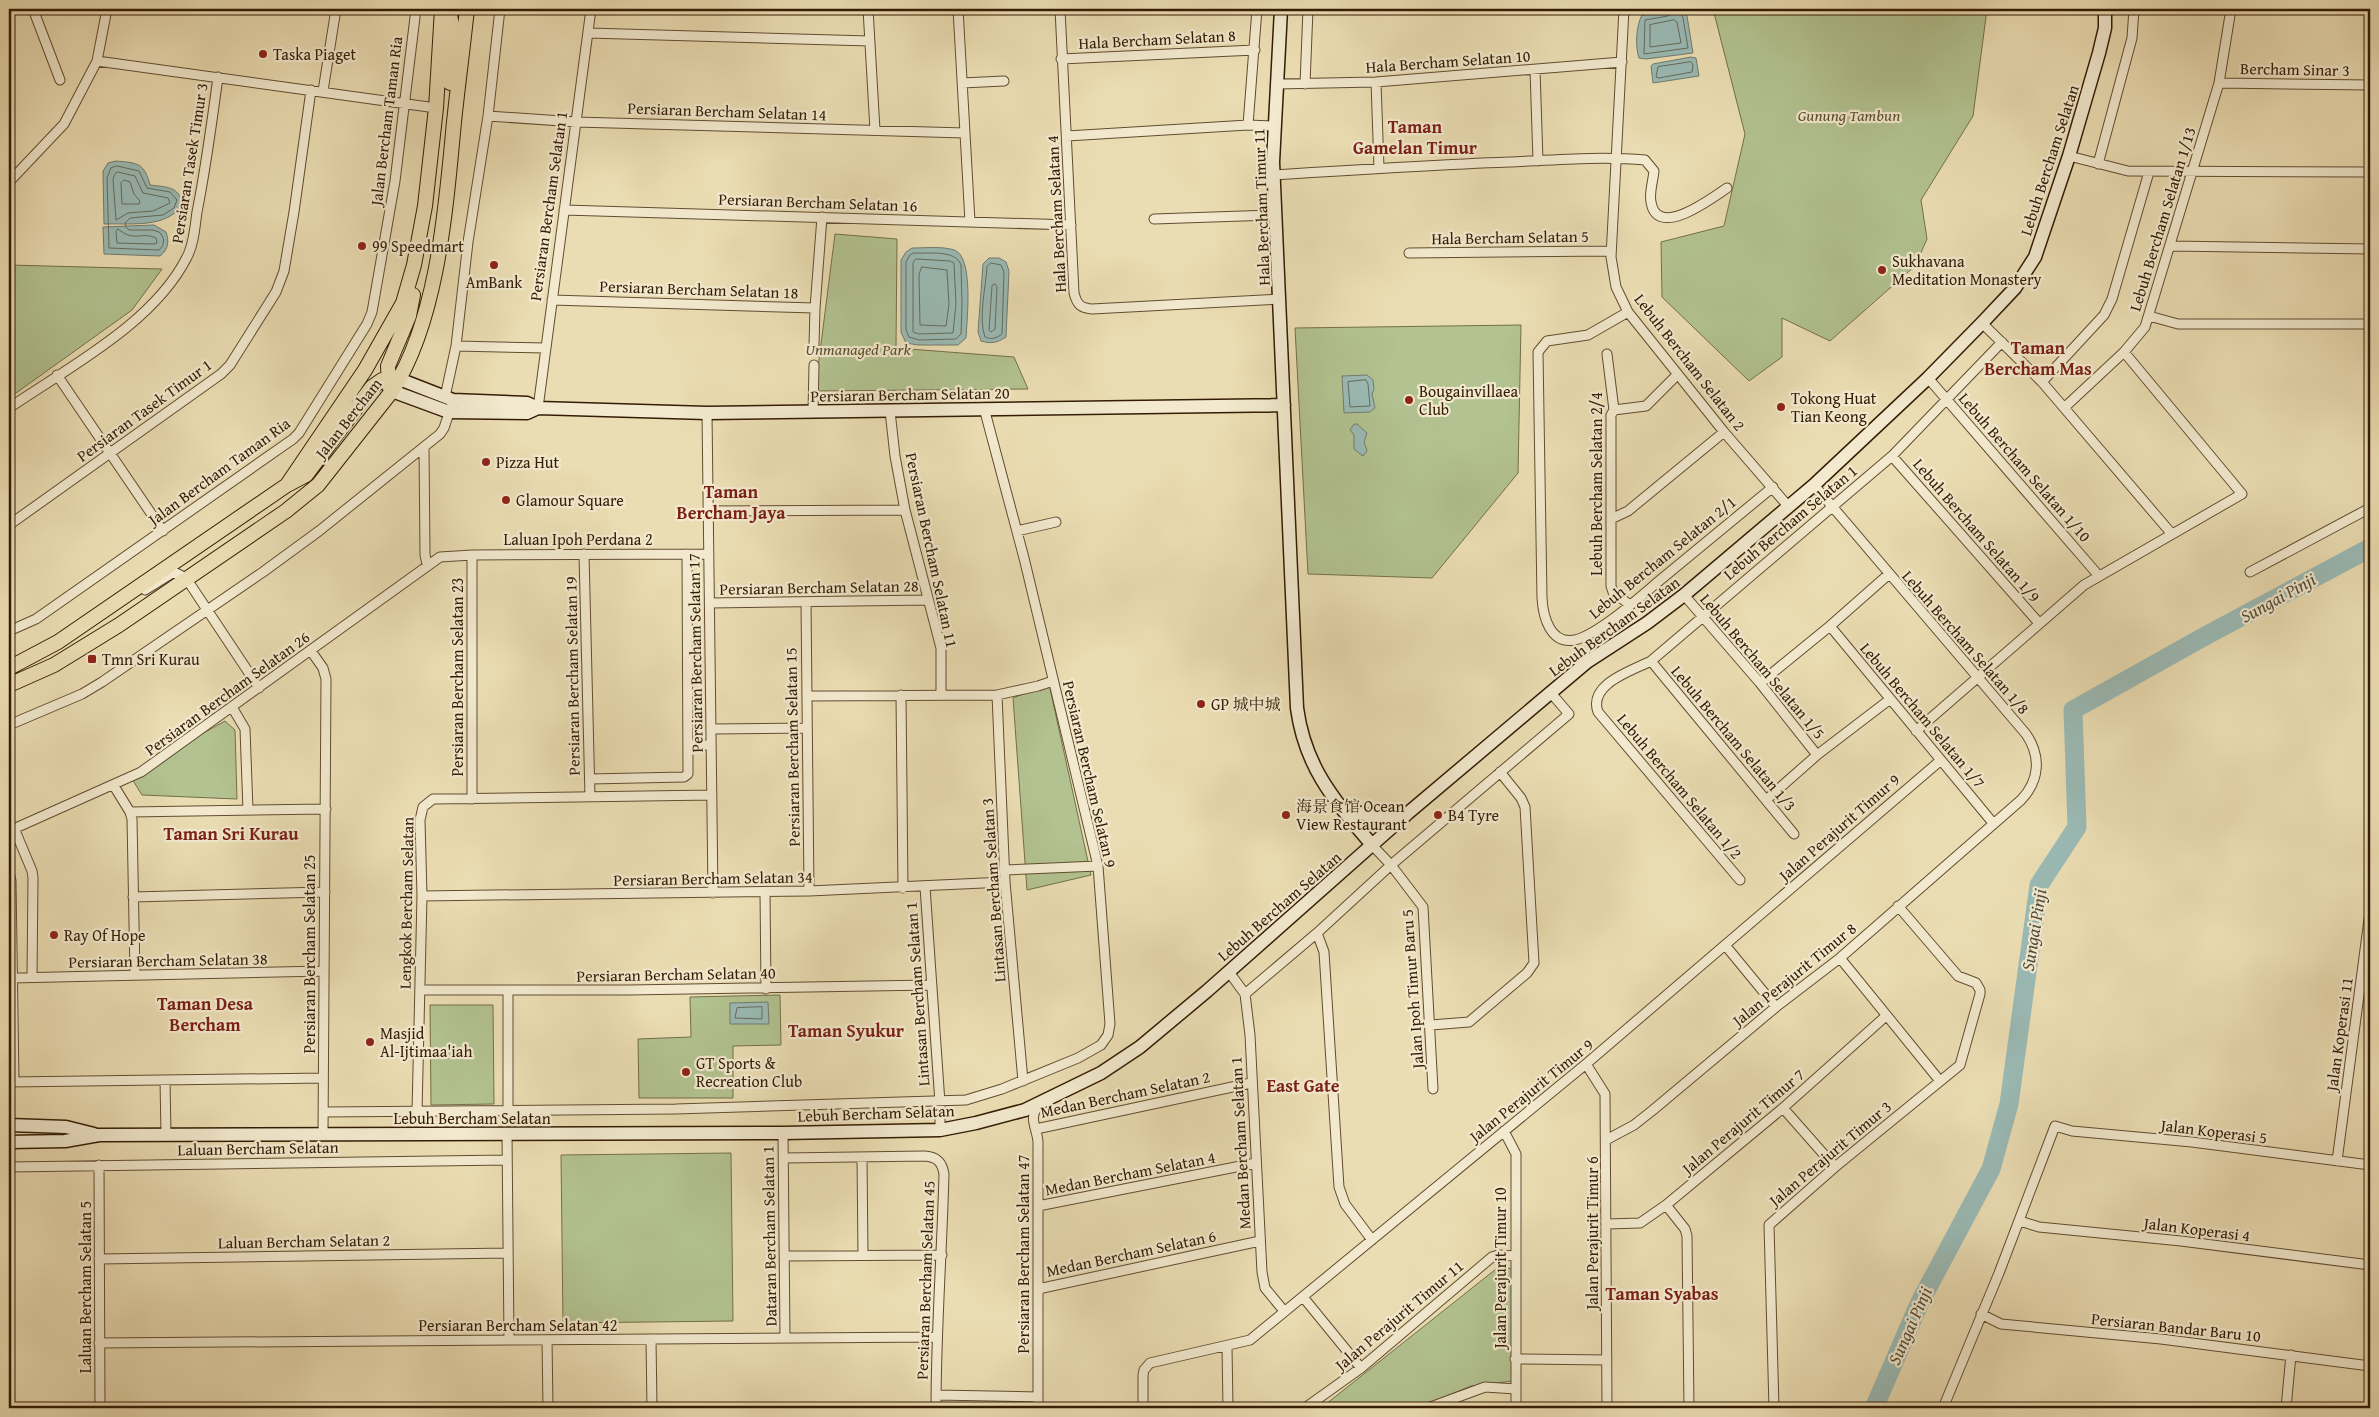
<svg xmlns="http://www.w3.org/2000/svg" width="2379" height="1417" font-family="'Gentium Book Plus','Noto Serif SC',serif">
	<style>
		.green { fill: #b2c290; stroke: #736f4a }
		.water { fill: #9abab5; stroke: #717b6e }
		.lines { fill: none; stroke-linecap: round; stroke-linejoin: round }
		.shore { stroke: #676b5c; stroke-width: 1 }
		.river { stroke: #9abab5; stroke-width: 19 }
		.street-casing { stroke: #624c30; stroke-width: 11 }
		.secondary-casing { stroke: #341c04; stroke-width: 15 }
		.primary-casing { stroke: #341c04; stroke-width: 16 }
		.street { stroke: #f2e9ce; stroke-width: 9 }
		.secondary { stroke: #f2e9ce; stroke-width: 12 }
		.primary { stroke: #ebddb3; stroke-width: 14 }
		.poi-dot { fill: #8f2418; stroke: #f2e9ce; stroke-width: 2 }
		.labels { text-anchor: middle; stroke-width: 4.5; stroke-linejoin: round; paint-order: stroke }
		.street-label { font-size: 16px; fill: #341c04; stroke: #f2e9ce }
		.poi-label { font-size: 16px; fill: #341c04; stroke: #f2e9ce; text-anchor: start }
		.park-label { font-size: 16px; font-style: italic; fill: #5a4e2e; stroke: #f2e9ce }
		.neighbourhood-label { font-size: 18px; font-weight: bold; fill: #7a1f14; stroke: #f2e9ce }
		.water-label { font-size: 18px; font-style: italic; fill: #534b39; stroke: #f2e9ce }
	</style>
	<rect width="100%" height="100%" fill="#ebddb3"/>
	<filter id="stains"><feTurbulence type="fractalNoise" baseFrequency=".004" numOctaves="4"/><feColorMatrix values="0 0 0 0 .2 0 0 0 0 .09 0 0 0 0 .02 0 0 0 .5 -.17"/></filter>
	<radialGradient id="worn" r=".72"><stop offset=".6" stop-color="#630" stop-opacity="0"/><stop offset="1" stop-color="#630" stop-opacity=".3"/></radialGradient>
	<path class="green" d="M1713,9H1987L1973,116L1921,200L1927,239L1915,266L1830,341L1782,318V357L1749,381L1662,297L1661,242L1724,226L1745,134Z
		M835,234L897,239L896,348L1014,357L1028,389L815,391Z
		M9,265L162,269L132,310L9,398Z
		M1521,325L1518,473L1432,578L1308,574L1295,328Z
		M1049,684L1091,875L1027,890L1013,698Z
		M225,721L235,730L237,799L142,795L129,774Z
		M780,995L781,1045L733,1046V1098H639L638,1039L691,1037L690,997Z
		M430,1005H493L494,1104L431,1105Z
		M731,1153L733,1321L563,1323L561,1155Z
		M1512,1268L1513,1381L1471,1386L1417,1408H1321L1496,1269Z"/>
	<path class="water" d="M1679,9L1685,11L1687,16L1693,53L1646,59L1639,58C1635,47 1636,26 1642,15Z
		M1691,57L1696,58L1699,76L1653,83L1651,66L1653,64Z
		M116,161C137,163 144,162 150,185C165,187 180,186 182,204C168,229 129,223 104,224L103,171L108,163Z
		M154,225L166,232C169,241 169,249 160,256L104,254L103,227Z
		M912,248C925,248 942,246 954,250C974,256 967,320 966,338L958,345H918L906,343L901,332V260L906,252Z
		M989,258H999L1006,262L1009,271L1006,337C997,343 991,344 981,341L978,332L983,264Z
		M1367,375L1373,380L1374,389L1372,394L1375,408L1370,412L1344,413L1342,376Z
		M1354,424H1357L1367,433L1364,442L1367,451L1363,456L1354,449V435L1350,430Z
		M768,1002L769,1024H730V1003Z"/>
	<g class="lines">
		<path class="shore" d="M1672,9L1668,16L1645,20L1644,54L1688,48L1683,18L1679,9
			M1674,20L1677,22L1681,43L1650,47V25Z
			M1691,62L1693,65L1692,72L1659,78L1656,77L1658,67Z
			M117,166L139,171L147,188L170,192L177,200L174,208L163,215L130,218L125,223L126,227L129,230H153L159,232C165,237 165,245 159,250L109,248L107,178L111,168Z
			M118,172L135,176L143,193L168,198L170,203L153,211L128,213L116,220L113,179L115,174Z
			M124,180L130,182L134,194L140,201L139,204H122L121,183Z
			M118,229C135,243 141,231 156,238L157,243L154,244L117,243L116,232Z
			M914,253C928,254 955,249 961,265L962,304L961,334L956,339L919,340L909,337L906,330V262L910,255Z
			M916,259L950,261L954,263L956,304L953,333L919,334L913,332V263Z
			M991,263L1001,265L1004,272L1002,334C997,338 991,340 985,337C978,319 986,286 987,267Z
			M922,267L947,270L949,304L946,326L920,325L919,275Z
			M995,284L997,287L995,329L991,332L989,330L992,286Z
			M1366,380L1368,384L1370,406L1350,407L1348,382Z
			M762,1007V1019L735,1018L737,1008Z"/>
		<path class="river" d="M1874,1408L1920,1302L1991,1169L2009,1104L2039,885L2077,827L2073,710L2207,635L2370,548"/>
		<g class="street-casing">
			<path id="street" d="M33,9L60,80
				M868,9L875,130
				M958,9L970,222
				M1060,9L1074,293C1077,305 1081,308 1092,309L1280,299
				M1624,9L1611,257L1616,287L1628,312L1724,432L1788,506
				M588,33L870,41
				M1061,59L1255,50
				M97,61L436,108
				M1535,70L1538,161
				M1376,82L1379,168
				M962,83L1004,81
				M2219,83L2370,85
				M1276,84L1376,82L1622,62
				M1305,84L1308,9
				M323,91L336,9
				M488,116L576,122L965,133
				M1248,125L1274,126
				M1067,136L1248,125L1257,9
				M2069,156L2128,171L2370,172
				M2098,164L2132,38L2134,9
				M1274,175C1352,170 1430,165 1509,162C1554,160 1601,156 1645,160L1654,171C1653,181 1649,193 1651,202C1657,240 1712,198 1727,188
				M9,182L64,124L97,61L107,9
				M564,210L1071,225
				M1154,219L1275,215
				M2170,246L2370,249
				M1409,253L1611,251
				M552,300L815,308L822,217
				M1628,312L1588,335L1547,341L1538,352L1542,598C1543,616 1550,645 1575,640C1599,634 1639,598 1659,581C1697,550 1735,518 1773,487
				M2149,316L2178,324H2370
				M1982,323L2042,382L2171,533
				M814,345L815,308
				M456,346L546,348
				M1607,354L1614,410L1611,415V586L1613,592L1630,605
				M57,375L163,531
				M1928,378L2099,576
				M2042,382L2104,315L2112,299L2149,172
				M445,397L456,346L468,242L488,116L500,9
				M2065,407L2124,352L2145,327L2219,83L2231,9
				M9,408C69,367 154,323 187,257C194,244 195,226 197,212C206,167 212,122 218,77
				M538,408L591,9
				M1614,410L1646,406L1677,375
				M890,411L895,456L905,510L941,648V695
				M813,412L814,365
				M707,413L713,893
				M424,448L425,555L427,564
				M1892,456L2039,623
				M708,511L905,510
				M1613,518L1628,511L1724,432
				M9,525L221,374L230,365L276,292L284,271L294,212L311,90
				M1017,531L1056,522
				M584,554L590,797
				M472,555V799
				M2250,572L2370,508
				M145,590L174,572L186,578L259,688
				M1684,595L1760,683L1817,755
				M806,602L809,891
				M710,603L928,600
				M1830,626L1993,823
				M9,631L36,619L293,439L299,433L367,324L372,312L395,181L416,9
				M311,651L323,668L326,679L323,1135
				M1651,661L1794,834
				M1760,683L1830,626L1889,574
				M901,695L903,888
				M997,695L1005,882L1023,1081
				M807,696L997,695L1038,686L1053,681
				M232,707L245,729L248,810
				M9,725L82,694L102,682L263,572L319,531L440,434L444,428L451,407
				M711,729L807,728
				M1916,731L2084,585L2242,494L2124,352
				M688,745H711
				M590,779L684,777L688,774L687,554
				M114,786L130,812L132,819L135,975
				M1766,800L1817,755L1889,700
				M130,812L326,809
				M14,828L32,871L33,878L32,977
				M9,831L141,772L440,557L472,555L709,554
				M1372,845L1391,865L1423,907L1433,1089
				M1005,870L1098,866
				M9,872L11,881L14,1082
				M1740,880L1598,712C1588,684 1631,671 1651,661L1892,456L2002,342
				M925,887L940,1103V1130
				M765,892L766,989
				M422,896L809,891L1005,882
				M133,897L325,892
				M1317,933L1391,865L1569,714L1551,693
				M1725,945L1776,1007
				M1840,958L1940,1081
				M1229,972L1245,994L1250,1035L1262,1272L1265,1288L1284,1311
				M12,978L324,971
				M420,990H629L932,985
				M508,990V1111
				M1245,994L1317,933L1324,952L1339,1187L1345,1204L1372,1240
				M1431,1025L1469,1022L1527,973L1534,963L1525,807L1521,798L1500,772
				M1586,1064L1605,1094L1607,1408
				M165,1080L166,1135
				M9,1082L323,1078
				M1783,1108L1835,1167
				M323,1112L676,1109L966,1100L1002,1089L1078,1058L1101,1045L1108,1035L1110,1024L1098,866L1024,558L984,408
				M417,1112L422,896L420,820L423,807L433,799L712,795
				M1036,1129L1251,1083
				M1504,1131L1516,1154V1408
				M783,1133L785,1338
				M507,1134L509,1340
				M1606,1140L1634,1125L1653,1110L1776,1007L1840,958L2021,800C2040,780 2041,756 2026,734L1814,485
				M862,1157L863,1255
				M784,1158L925,1156C937,1157 942,1162 944,1174C942,1252 936,1330 936,1408
				M2337,1161L2370,912
				M99,1165L100,1408
				M9,1167L507,1160
				M1666,1205L1685,1229L1687,1236L1689,1408
				M1038,1206L1256,1163
				M2020,1221L2039,1227L2181,1241L2370,1265
				M1607,1224L1640,1223L1666,1205L1783,1108L1886,1016
				M784,1256L942,1255
				M99,1259L508,1253
				M1038,1289L1260,1241
				M1303,1297L1361,1368
				M1981,1314L2001,1324L2161,1339L2370,1366
				M651,1339L652,1408
				M547,1340L548,1408
				M99,1343L936,1337
				M1227,1347L1228,1408
				M1515,1359L1607,1360
				M936,1395L1038,1397
				M1038,1408V1142C1037,1127 1027,1117 1040,1105
				M1143,1408V1375L1144,1370L1150,1363L1250,1340L1586,1064L1941,760
				M1305,1408L1361,1368L1492,1257L1498,1255L1515,1256
				M1428,1408L1485,1387L1516,1389
				M1774,1408L1769,1225L1835,1167L1960,1065L1980,994V990L1976,983L1958,976L1898,906
				M1943,1408L1999,1273L2055,1126L2072,1131L2192,1142L2370,1165
				M2286,1408L2291,1355"/>
		</g>
		<g class="secondary-casing">
			<path id="secondary" d="M1281,9L1273,162L1297,708C1305,768 1335,801 1372,845
				M399,379L453,400L527,403L538,408L707,413L1284,405
				M392,391L449,412L527,413L538,408
				M1342,808L1371,816H1405
				M9,1125L66,1127L94,1134
				M9,1142L65,1141L99,1135L783,1133L940,1130L976,1123L1025,1110L1101,1073L1140,1047L1207,991L1408,813L1587,662L1647,623L1684,595L1814,485L1928,378L1982,323L2015,288L2035,257L2069,156L2099,53L2105,28V9"/>
		</g>
		<g class="primary-casing">
			<path id="primary" d="M449,9L452,26L450,83
				M389,386L388,366L409,316L413,295
				M289,484L306,475L372,387L382,380L399,379
				M9,668L58,642L287,485L365,370L403,303L414,265L425,206L436,108L442,9
				M9,685L54,665L119,625L286,511L318,485L392,391C438,319 446,207 454,122C458,84 463,47 467,9"/>
		</g>
		<use href="#street" class="street"/>
		<use href="#secondary" class="secondary"/>
		<use href="#primary" class="primary"/>
	</g>
	<g class="poi-dot">
		<circle cx="263" cy="54" r="5"/>
		<circle cx="362" cy="246" r="5"/>
		<circle cx="494" cy="265" r="5"/>
		<circle cx="1882" cy="270" r="5"/>
		<circle cx="1409" cy="400" r="5"/>
		<circle cx="1781" cy="407" r="5"/>
		<circle cx="486" cy="462" r="5"/>
		<circle cx="506" cy="500" r="5"/>
		<rect x="87" y="654" width="10" height="10" rx="2.5"/>
		<circle cx="1201" cy="704" r="5"/>
		<circle cx="1286" cy="815" r="5"/>
		<circle cx="1438" cy="815" r="5"/>
		<circle cx="54" cy="935" r="5"/>
		<circle cx="370" cy="1042" r="5"/>
		<circle cx="686" cy="1072" r="5"/>
	</g>
	<g class="labels">
		<g class="street-label">
			<text transform="translate(1157 39) rotate(-3)" y="6">Hala Bercham Selatan 8</text>
			<text transform="translate(1448 61) rotate(-4)" y="6">Hala Bercham Selatan 10</text>
			<text transform="translate(2295 69) rotate(1)" y="6">Bercham Sinar 3</text>
			<text transform="translate(727 111) rotate(2)" y="6">Persiaran Bercham Selatan 14</text>
			<text transform="translate(386 121) rotate(-83)" y="6">Jalan Bercham Taman Ria</text>
			<text transform="translate(2049 160) rotate(-72)" y="6">Lebuh Bercham Selatan</text>
			<text transform="translate(189 163) rotate(-81)" y="6">Persiaran Tasek Timur 3</text>
			<text transform="translate(818 202) rotate(2)" y="6">Persiaran Bercham Selatan 16</text>
			<text transform="translate(548 206) rotate(-82)" y="6">Persiaran Bercham Selatan 1</text>
			<text transform="translate(1261 207) rotate(-92)" y="6">Hala Bercham Timur 11</text>
			<text transform="translate(1056 214) rotate(-93)" y="6">Hala Bercham Selatan 4</text>
			<text transform="translate(2162 219) rotate(-73)" y="6">Lebuh Bercham Selatan 1/13</text>
			<text transform="translate(1510 237) rotate(-1)" y="6">Hala Bercham Selatan 5</text>
			<text transform="translate(699 289) rotate(2)" y="6">Persiaran Bercham Selatan 18</text>
			<text transform="translate(1690 362) rotate(52)" y="6">Lebuh Bercham Selatan 2</text>
			<text transform="translate(910 394) rotate(-1)" y="6">Persiaran Bercham Selatan 20</text>
			<text transform="translate(144 410) rotate(-36)" y="6">Persiaran Tasek Timur 1</text>
			<text transform="translate(348 418) rotate(-52)" y="6">Jalan Bercham</text>
			<text transform="translate(2025 467) rotate(49)" y="6">Lebuh Bercham Selatan 1/10</text>
			<text transform="translate(219 471) rotate(-36)" y="6">Jalan Bercham Taman Ria</text>
			<text transform="translate(1596 484) rotate(-90)" y="6">Lebuh Bercham Selatan 2/4</text>
			<text transform="translate(1790 522) rotate(-40)" y="6">Lebuh Bercham Selatan 1</text>
			<text transform="translate(1977 530) rotate(49)" y="6">Lebuh Bercham Selatan 1/9</text>
			<text x="578" y="545">Laluan Ipoh Perdana 2</text>
			<text transform="translate(932 550) rotate(78)" y="6">Persiaran Bercham Selatan 11</text>
			<text transform="translate(1662 557) rotate(-39)" y="6">Lebuh Bercham Selatan 2/1</text>
			<text transform="translate(819 587) rotate(-1)" y="6">Persiaran Bercham Selatan 28</text>
			<text transform="translate(1614 626) rotate(-36)" y="6">Lebuh Bercham Selatan</text>
			<text transform="translate(1966 642) rotate(49)" y="6">Lebuh Bercham Selatan 1/8</text>
			<text transform="translate(695 653) rotate(-91)" y="6">Persiaran Bercham Selatan 17</text>
			<text transform="translate(1763 666) rotate(50)" y="6">Lebuh Bercham Selatan 1/5</text>
			<text transform="translate(572 676) rotate(-91)" y="6">Persiaran Bercham Selatan 19</text>
			<text transform="translate(457 677) rotate(-90)" y="6">Persiaran Bercham Selatan 23</text>
			<text transform="translate(227 693) rotate(-36)" y="6">Persiaran Bercham Selatan 26</text>
			<text transform="translate(1923 715) rotate(50)" y="6">Lebuh Bercham Selatan 1/7</text>
			<text transform="translate(1734 738) rotate(50)" y="6">Lebuh Bercham Selatan 1/3</text>
			<text transform="translate(792 747) rotate(-91)" y="6">Persiaran Bercham Selatan 15</text>
			<text transform="translate(1090 774) rotate(77)" y="6">Persiaran Bercham Selatan 9</text>
			<text transform="translate(1680 786) rotate(50)" y="6">Lebuh Bercham Selatan 1/2</text>
			<text transform="translate(1839 827) rotate(-41)" y="6">Jalan Perajurit Timur 9</text>
			<text transform="translate(713 878) rotate(-1)" y="6">Persiaran Bercham Selatan 34</text>
			<text transform="translate(993 890) rotate(-94)" y="6">Lintasan Bercham Selatan 3</text>
			<text transform="translate(406 903) rotate(-89)" y="6">Lengkok Bercham Selatan</text>
			<text transform="translate(1279 906) rotate(-41)" y="6">Lebuh Bercham Selatan</text>
			<text transform="translate(309 954) rotate(-90)" y="6">Persiaran Bercham Selatan 25</text>
			<text transform="translate(168 960) rotate(-1)" y="6">Persiaran Bercham Selatan 38</text>
			<text transform="translate(676 974) rotate(-1)" y="6">Persiaran Bercham Selatan 40</text>
			<text transform="translate(1794 974) rotate(-39)" y="6">Jalan Perajurit Timur 8</text>
			<text transform="translate(1412 989) rotate(-94)" y="6">Jalan Ipoh Timur Baru 5</text>
			<text transform="translate(917 994) rotate(-94)" y="6">Lintasan Bercham Selatan 1</text>
			<text transform="translate(2339 1034) rotate(-82)" y="6">Jalan Koperasi 11</text>
			<text transform="translate(1531 1090) rotate(-39)" y="6">Jalan Perajurit Timur 9</text>
			<text transform="translate(1125 1094) rotate(-12)" y="6">Medan Bercham Selatan 2</text>
			<text transform="translate(876 1113) rotate(-2)" y="6">Lebuh Bercham Selatan</text>
			<text x="472" y="1124">Lebuh Bercham Selatan</text>
			<text transform="translate(1743 1121) rotate(-40)" y="6">Jalan Perajurit Timur 7</text>
			<text transform="translate(2214 1131) rotate(7)" y="6">Jalan Koperasi 5</text>
			<text transform="translate(1240 1143) rotate(-93)" y="6">Medan Bercham Selatan 1</text>
			<text transform="translate(258 1148) rotate(-1)" y="6">Laluan Bercham Selatan</text>
			<text transform="translate(1830 1153) rotate(-40)" y="6">Jalan Perajurit Timur 3</text>
			<text transform="translate(1130 1173) rotate(-11)" y="6">Medan Bercham Selatan 4</text>
			<text transform="translate(2197 1229) rotate(7)" y="6">Jalan Koperasi 4</text>
			<text transform="translate(1592 1233) rotate(-90)" y="6">Jalan Perajurit Timur 6</text>
			<text transform="translate(769 1236) rotate(-91)" y="6">Dataran Bercham Selatan 1</text>
			<text transform="translate(304 1241) rotate(-1)" y="6">Laluan Bercham Selatan 2</text>
			<text transform="translate(1131 1253) rotate(-12)" y="6">Medan Bercham Selatan 6</text>
			<text transform="translate(1023 1254) rotate(-90)" y="6">Persiaran Bercham Selatan 47</text>
			<text transform="translate(1500 1268) rotate(-90)" y="6">Jalan Perajurit Timur 10</text>
			<text transform="translate(925 1280) rotate(-88)" y="6">Persiaran Bercham Selatan 45</text>
			<text transform="translate(85 1287) rotate(-90)" y="6">Laluan Bercham Selatan 5</text>
			<text transform="translate(1399 1315) rotate(-40)" y="6">Jalan Perajurit Timur 11</text>
			<text x="518" y="1331">Persiaran Bercham Selatan 42</text>
			<text transform="translate(2176 1327) rotate(6)" y="6">Persiaran Bandar Baru 10</text>
		</g>
		<g class="poi-label">
			<text x="273" y="60">Taska Piaget</text>
			<text x="372" y="252">99 Speedmart</text>
			<text x="1892" y="267">Sukhavana<tspan x="1892" dy="18">Meditation Monastery</tspan></text>
			<text x="494" y="288" text-anchor="middle">AmBank</text>
			<text x="1419" y="397">Bougainvillaea<tspan x="1419" dy="18">Club</tspan></text>
			<text x="1791" y="404">Tokong Huat<tspan x="1791" dy="18">Tian Keong</tspan></text>
			<text x="496" y="468">Pizza Hut</text>
			<text x="516" y="506">Glamour Square</text>
			<text x="102" y="665">Tmn Sri Kurau</text>
			<text x="1211" y="710">GP 城中城</text>
			<text x="1296" y="812">海景食馆 Ocean<tspan x="1296" dy="18">View Restaurant</tspan></text>
			<text x="1448" y="821">B4 Tyre</text>
			<text x="64" y="941">Ray Of Hope</text>
			<text x="380" y="1039">Masjid<tspan x="380" dy="18">Al-Ijtimaa'iah</tspan></text>
			<text x="696" y="1069">GT Sports &amp;<tspan x="696" dy="18">Recreation Club</tspan></text>
		</g>
		<g class="park-label">
			<text x="1849" y="121">Gunung Tambun</text>
			<text x="858" y="355">Unmanaged Park</text>
		</g>
		<g class="neighbourhood-label">
			<text x="1415" y="133">Taman<tspan x="1415" dy="21">Gamelan Timur</tspan></text>
			<text x="2038" y="354">Taman<tspan x="2038" dy="21">Bercham Mas</tspan></text>
			<text x="731" y="498">Taman<tspan x="731" dy="21">Bercham Jaya</tspan></text>
			<text x="231" y="840">Taman Sri Kurau</text>
			<text x="205" y="1010">Taman Desa<tspan x="205" dy="21">Bercham</tspan></text>
			<text x="846" y="1037">Taman Syukur</text>
			<text x="1303" y="1092">East Gate</text>
			<text x="1662" y="1300">Taman Syabas</text>
		</g>
		<g class="water-label">
			<text transform="translate(2278 598) rotate(-29)" y="6">Sungai Pinji</text>
			<text transform="translate(2034 930) rotate(-81)" y="6">Sungai Pinji</text>
			<text transform="translate(1910 1326) rotate(-66)" y="6">Sungai Pinji</text>
		</g>
	</g>
	<rect width="2379" height="1417" fill="none" stroke="#ebddb3" stroke-width="30"/>
	<rect x="10" y="10" width="2359" height="1397" fill="none" stroke="#341c04" stroke-width="2.5"/>
	<rect x="15" y="15" width="2349" height="1387" fill="none" stroke="#341c04"/>
	<rect width="100%" height="100%" filter="url(#stains)"/>
	<rect width="100%" height="100%" fill="url(#worn)"/>
</svg>
